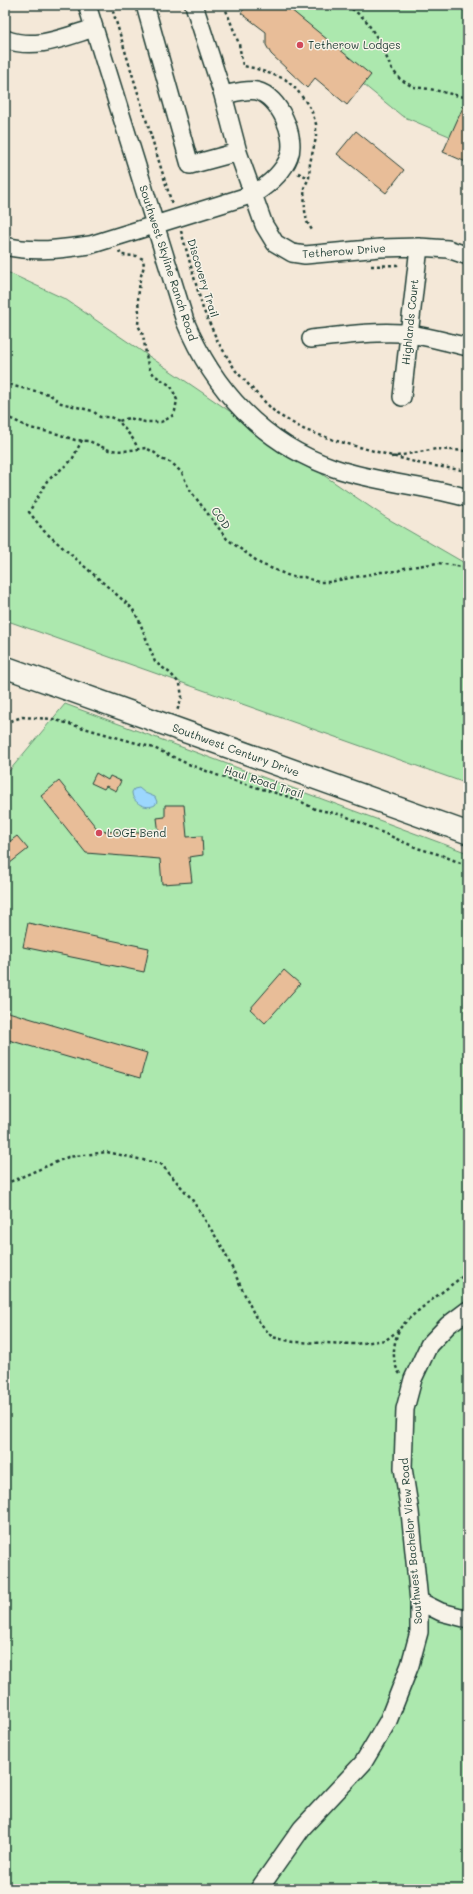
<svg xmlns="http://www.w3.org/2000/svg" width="473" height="1894" font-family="Mali,sans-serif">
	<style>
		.green { fill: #ace8ae; stroke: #669271 }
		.water { fill: #9cd7fd; stroke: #6a99ad }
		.building { fill: #e8bd98; stroke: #1f3d34 }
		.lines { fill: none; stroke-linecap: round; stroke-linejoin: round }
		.minor-casing { stroke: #1f3d34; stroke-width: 20 }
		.major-casing { stroke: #1f3d34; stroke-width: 24 }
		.path { stroke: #1f3d34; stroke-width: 2.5; stroke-dasharray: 3 3; stroke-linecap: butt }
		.minor { stroke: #f7f3e8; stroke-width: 17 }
		.major { stroke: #f7f3e8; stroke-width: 21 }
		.poi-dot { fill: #d1495b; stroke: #f7f3e8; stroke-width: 1.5 }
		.labels { text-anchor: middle; stroke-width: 3; stroke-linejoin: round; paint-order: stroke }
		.poi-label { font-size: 11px; fill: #1f3d34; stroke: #f7f3e8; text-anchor: start }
		.street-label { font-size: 11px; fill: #1f3d34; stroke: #f7f3e8 }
	</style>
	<rect width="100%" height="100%" fill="#f4e8d8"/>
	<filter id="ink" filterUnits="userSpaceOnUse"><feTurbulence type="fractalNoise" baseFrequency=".025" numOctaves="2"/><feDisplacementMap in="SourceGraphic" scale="8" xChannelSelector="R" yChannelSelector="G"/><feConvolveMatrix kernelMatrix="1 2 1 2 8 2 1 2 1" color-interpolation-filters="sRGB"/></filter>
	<g filter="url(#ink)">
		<path class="green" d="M266,5H468V144L402,116Z
			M5,271L65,299L385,517L468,565V784L5,620Z
			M65,704L468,853V1889H5V776Z"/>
		<path class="water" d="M139,788L145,793L155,797L157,802L155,805C146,810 132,803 132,792L134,789Z"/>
		<path class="building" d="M247,5H285L371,75L347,105L315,78L307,88L271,54L266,45V32L241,13Z
			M468,96V163L443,152Z
			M356,131L404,170L386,193L337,154Z
			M96,773L108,780L110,776L121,781L116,791L106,786L104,789L91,783Z
			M59,781L99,831L159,834L157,818L165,817V805H184L187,837L202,836L203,855L189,857L192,882L162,884L160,859L86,853L41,796Z
			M17,836L28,849L5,867V845Z
			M28,923L149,948L144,972L23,947Z
			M284,970L300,984L265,1023L250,1009Z
			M5,1011L147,1053L140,1078L5,1039Z"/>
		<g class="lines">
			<g class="minor-casing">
				<path id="minor" d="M87,5L185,321C213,389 263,444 334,468C377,483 424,485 468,498
					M145,5L190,165L238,152
					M194,5L223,95L238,152L264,225L275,243L292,253L305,255L380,248L419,247L448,249L468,256
					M5,39C35,51 65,37 94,28
					M5,246C33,253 62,249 90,245L254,194C268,185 283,173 289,157C297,137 279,96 257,91C246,89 234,93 223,95
					M311,339C341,336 371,331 401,333C424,335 446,342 468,347
					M402,397L419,247
					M419,1601L441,1612L468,1619
					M259,1889L302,1828L363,1763L388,1721L410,1665L419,1632V1601L410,1512L403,1468L405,1409L413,1379L429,1345L448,1325L468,1310"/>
			</g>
			<g class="major-casing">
				<path id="major" d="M5,667L468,833"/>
			</g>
			<path class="path" d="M111,5L172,204
				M224,5L239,44L243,66L254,68L285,79L297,90L311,109L316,124V138L310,163L309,178L304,188L305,211L307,222L312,230
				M347,5L365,19L381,44L391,68L400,79L413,87L430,89L468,98
				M298,173L309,178
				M181,231L203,309L218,342L236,371L258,395L277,414L305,430L337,441L422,464L468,471
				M119,251L121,255L137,256L143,259L144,266L140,279L138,300L139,312L138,325L143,335L148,366L154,375L171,386L177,400L175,411L172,416L167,419L161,422H145L129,418L119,421C124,430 135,438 137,448
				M371,266L397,265L399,263
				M5,381L13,386L49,394L61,403L93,411L100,417H110L119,421
				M5,416L30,428L58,434L75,440L89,441L109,450L124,451L146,448L155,453L161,459L172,463L182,473L189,489L227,539L261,564L292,577H304L318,582H329L381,572L398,571L404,568L438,563L468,568
				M82,440L72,460L47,481L29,512L44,531L132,608L139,620L155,662L170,673L180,684L182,697L177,711
				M391,457L436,449L468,451
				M5,723L22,717L52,719L154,748L188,764L222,777L296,799L315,809L343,815L417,848L441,855L468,866
				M5,1184L68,1157L107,1152L161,1164L191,1198L221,1245L256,1318L272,1337L294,1342L355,1344L386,1340L400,1329
				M400,1374C391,1362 393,1344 399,1330C405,1318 455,1283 468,1272"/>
			<use href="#minor" class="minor"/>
			<use href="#major" class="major"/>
		</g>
	</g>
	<g class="poi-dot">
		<circle cx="300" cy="45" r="4"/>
		<circle cx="99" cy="833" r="4"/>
	</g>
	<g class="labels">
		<g class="poi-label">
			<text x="308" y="49">Tetherow Lodges</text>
			<text x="107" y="837">LOGE Bend</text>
		</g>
		<g class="street-label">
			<text transform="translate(344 251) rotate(-4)" y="4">Tetherow Drive</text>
			<text transform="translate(168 263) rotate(72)" y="4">Southwest Skyline Ranch Road</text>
			<text transform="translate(203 278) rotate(73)" y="4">Discovery Trail</text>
			<text transform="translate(410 322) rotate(-84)" y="4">Highlands Court</text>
			<text transform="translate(221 518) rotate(55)" y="4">COD</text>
			<text transform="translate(236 750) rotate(20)" y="4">Southwest Century Drive</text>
			<text transform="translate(264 782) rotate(18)" y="4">Haul Road Trail</text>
			<text transform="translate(411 1541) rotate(-95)" y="4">Southwest Bachelor View Road</text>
		</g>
	</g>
	<rect width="473" height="1894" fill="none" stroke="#f7f3e8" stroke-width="20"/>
	<rect x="10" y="10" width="453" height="1874" fill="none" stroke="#1f3d34" stroke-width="1.5" filter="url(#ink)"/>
</svg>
